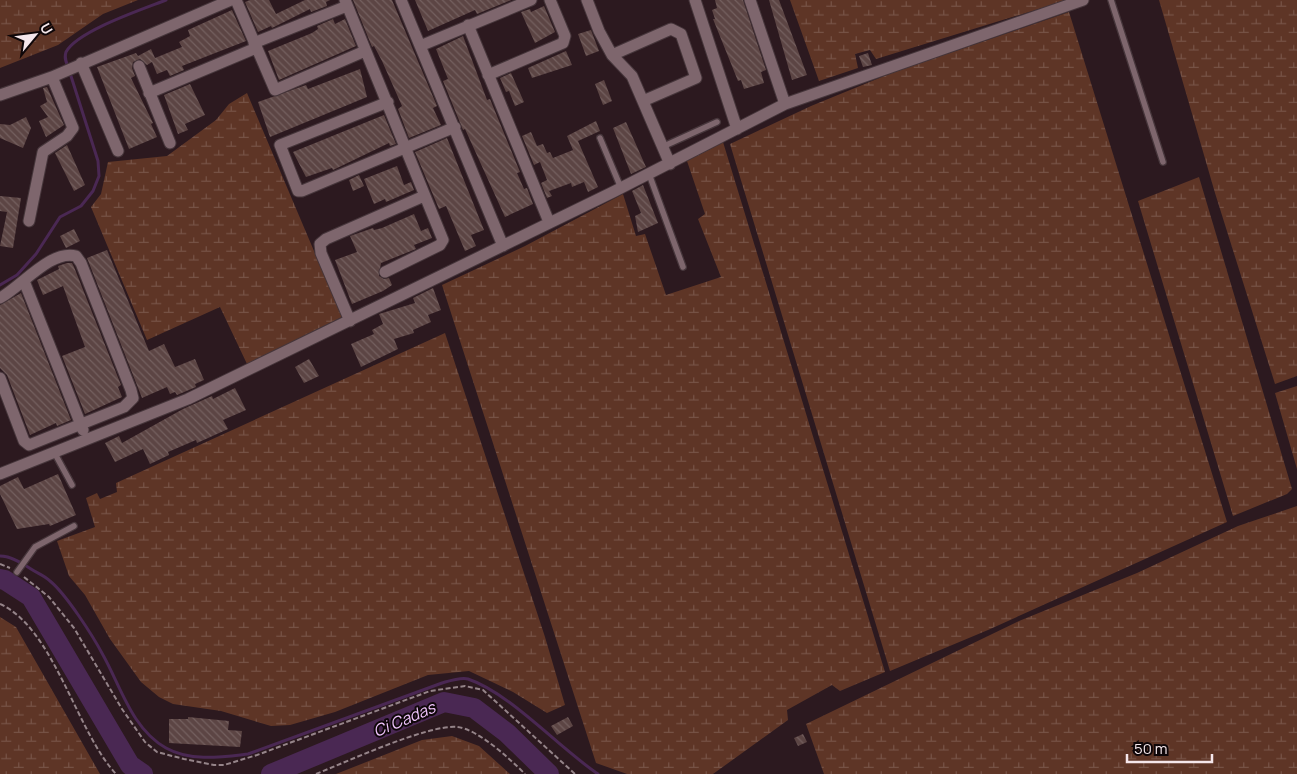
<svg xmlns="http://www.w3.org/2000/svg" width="1297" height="774" font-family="Manrope,sans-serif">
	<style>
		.wetland { fill: url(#wetland-marsh) }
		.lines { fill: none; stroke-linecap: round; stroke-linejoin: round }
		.stream { stroke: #4a2853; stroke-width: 3 }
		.river { stroke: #4a2853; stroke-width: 20 }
		.building { fill: url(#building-back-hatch) }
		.service-casing { stroke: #46363b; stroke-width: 8 }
		.minor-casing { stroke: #46363b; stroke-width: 13 }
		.path { stroke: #958489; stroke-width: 2; stroke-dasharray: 5 2.5; stroke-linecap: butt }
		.service { stroke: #7e666d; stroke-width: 5.5 }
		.minor { stroke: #7e666d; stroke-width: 11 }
		.labels { text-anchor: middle; stroke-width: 4; stroke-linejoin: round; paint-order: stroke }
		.water-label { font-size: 16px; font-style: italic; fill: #f0c4fd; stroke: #0f0709 }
	</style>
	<defs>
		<pattern id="wetland-marsh" width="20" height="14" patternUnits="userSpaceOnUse" patternTransform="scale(1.25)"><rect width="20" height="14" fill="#5e3526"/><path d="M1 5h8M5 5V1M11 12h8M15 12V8" fill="none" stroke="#765246"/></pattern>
		<pattern id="building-back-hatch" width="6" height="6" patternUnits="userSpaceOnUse" patternTransform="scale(1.25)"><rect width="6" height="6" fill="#5c4544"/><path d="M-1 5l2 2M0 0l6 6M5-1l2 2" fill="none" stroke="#74605f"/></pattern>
	</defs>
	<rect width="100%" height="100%" fill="#2c191f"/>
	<path class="wetland" d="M0,0H138L103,14L58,45L0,68Z
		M790,0H1068L876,59L870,50L855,54L858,68L819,81Z
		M1159,0H1297V376L1275,384L1215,193Z
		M1069,12L1227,522L988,630L890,671L730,144L811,106L894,72Z
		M247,93L342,317L247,364L220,307L147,340L91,207L101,194L108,162L167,156L216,120L229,104Z
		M723,142L885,672L840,691L832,685L787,710L788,720L713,774H627L596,763L442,285L525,246L623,194L636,236L645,234L666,295L721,277L698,219L705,214L687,161Z
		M1199,177L1292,489L1287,494L1233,516L1138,201Z
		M445,333L545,637L565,705L547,713L513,692L469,671L428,675L335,712L290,725L271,726L221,711L173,704L159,697L141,682L110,639L85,595L69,576L57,541L95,527L86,498L97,493L100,499L117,492L116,483Z
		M1297,386V469L1275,393Z
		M1297,506V774H824L806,724L1019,621L1137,573L1238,526Z
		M0,617L16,627L100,774H0Z
		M452,736L479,746L510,774H336L422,740Z"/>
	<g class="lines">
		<path class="stream" d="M68,67C66,62 64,58 66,52C77,31 143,9 166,0
			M0,285L17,275L36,254L60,217L81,206L93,191L99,176L98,161L70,73
			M0,556C11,556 22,563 31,569C37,573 45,576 50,581C66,594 93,636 103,655C121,687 132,729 166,748C191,762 222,757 248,754L442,683C449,681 461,677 468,679C510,693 559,748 598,774"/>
		<path class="river" d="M0,579L5,580L31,597L130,765L143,774
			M271,774L444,702L474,708L507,733L549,774"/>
	</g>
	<path class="building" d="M250,0H269L276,14L305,0H330L326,2L327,6L311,12L310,9L272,28L271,26L258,32L245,2Z
		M353,0H392L437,106L433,108L441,125L409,138L398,109L402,106L382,61L374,46L372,47Z
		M415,0H511L477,14L475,10L428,31Z
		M715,0H743L766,70L761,72L764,83L744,89L741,80L738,81L713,19H715L712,10L717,8Z
		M769,0H779L807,75L792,80Z
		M544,6L555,32L535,43L521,12L530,9L531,12Z
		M232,10L246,41L182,66L184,70L170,76L167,70L157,74L152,62L147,65L140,59L133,62L132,68L135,76L131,78L153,123L151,124L157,137L129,149L97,67L136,53L138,56L151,49L155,58L182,47L179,42L190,36L188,30Z
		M333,19L335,24L345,19L356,46L279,80L268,51L312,33L318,29L317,26Z
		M591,30L599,51L586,56L578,34Z
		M463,36L487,100L490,99L520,172L517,173L524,189L527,188L533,204L505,217L465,129L463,130L443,81L448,79L436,49Z
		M566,51L572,65L532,78L528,68Z
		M868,53L872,65L863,67L859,56Z
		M360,69L367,97L270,137L258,102L306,85L308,89Z
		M511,73L524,102L515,106L509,91L506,92L500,78Z
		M604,80L612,101L603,105L595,84Z
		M190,84L205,115L185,124L188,130L178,134L164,95Z
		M47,87L64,125L46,137L39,121L48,117L40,106L47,102L43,88Z
		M384,115L396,144L390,146L389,143L333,170L332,168L306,177L293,152Z
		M26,117L31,128L23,148L0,138V124L10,125Z
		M596,121L600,131L578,141L598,187L588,192L584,182L572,187L571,183L549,191L552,196L547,198L541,183L547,180L540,162L534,165L522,136L531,132L537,146L543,144L547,153L550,152L553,158L573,150L567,136Z
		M626,122L646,167L631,174L613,128Z
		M447,138L484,230L471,235L476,246L465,251L446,206L439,209L415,152Z
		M67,145L85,185L74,191L55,153Z
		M397,166L404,185L411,182L414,190L386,202L385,199L374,204L364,179Z
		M359,175L364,186L353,191L349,180Z
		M643,185L658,223L638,232L635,216L641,213L632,191Z
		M0,196L21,198L13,248L0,246L7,212L0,211Z
		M414,214L421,231L428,228L432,238L414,245L416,249L381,263L379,276L384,279L389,278L392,285L383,291L352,304L335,260L357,252L350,236L373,228L374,230L382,228Z
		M74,229L80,241L66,248L60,236Z
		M107,250L149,351L164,344L175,367L195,359L204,380L195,384L196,387L177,395L175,392L170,394L167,387L142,398L87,258Z
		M67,263H72L74,267L121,385L118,387L122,397L85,414L62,356L85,347L73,314L63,286L43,295L37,280L59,269L58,266Z
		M433,288L441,310L428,315L431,322L413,330L414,333L394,339L398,349L361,367L351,344L374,334L372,330L383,324L379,314L415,303L413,298Z
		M21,293L71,420L57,426L56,423L30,435L7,375L0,368V305Z
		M309,359L319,376L304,383L295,367Z
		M235,388L246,410L223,420L228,429L197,443L196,440L168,452L169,455L150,464L143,449L115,462L105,443L119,436L122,443L183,409L212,396L213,399Z
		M58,474L76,515L50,526L49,524L17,529L0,494V486L18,477L24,489Z
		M188,717L229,721L228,730L242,731L240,747L169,743V719H188Z
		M568,717L573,726L557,735L551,726Z
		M803,734L807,742L798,746L794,738Z"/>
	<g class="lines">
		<g class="service-casing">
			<path id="service" d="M1111,0L1163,162
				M600,138L621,188
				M662,147L717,122
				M649,174L683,267
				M54,452L72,485
				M17,572L35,547L74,526"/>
		</g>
		<g class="minor-casing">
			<path id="minor" d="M236,0L275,90L365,51
				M345,0L443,240L440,245L385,272
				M401,0L503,246
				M587,0L599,31L612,55L632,76L670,164
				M695,0L737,129
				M750,0L785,104
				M468,25L549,222
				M254,43L347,6
				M420,46L531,0
				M612,55L671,29L681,34L696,78L643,101
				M81,63L118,151
				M139,66L170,143
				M488,75L563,43L565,36L550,0
				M149,93L256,48
				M0,95L52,77L231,0
				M388,102L280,145L298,191H302L455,127
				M29,221L43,152L67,136L73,128L52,77
				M24,281L83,430
				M0,298C21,287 51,249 76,256L81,263L131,390L133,398L124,407L29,445L24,441L0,378
				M350,321L321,253L320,244L326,239L424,196
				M0,474L188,399L613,192L785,104L1083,0"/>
		</g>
		<path class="path" d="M0,564L10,568
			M24,577L49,597L74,628L122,709L145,742L157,752L184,759L214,765H224L257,755L430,691L465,686L483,690L575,774
			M0,604C54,628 76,731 116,774
			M316,774C346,762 429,724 457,727C478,729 510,759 525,774"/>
		<use href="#service" class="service"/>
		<use href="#minor" class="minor"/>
	</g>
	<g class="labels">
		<g class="water-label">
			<text transform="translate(404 719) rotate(-23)" y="6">Ci Cadas</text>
		</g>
	</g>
	<g transform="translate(35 35) rotate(61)" stroke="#0f0709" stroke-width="4" paint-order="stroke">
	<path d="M0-4L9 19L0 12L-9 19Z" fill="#f5e7eb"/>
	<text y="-8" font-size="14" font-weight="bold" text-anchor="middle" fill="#f5e7eb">U</text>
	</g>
	<path d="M1127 754v8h85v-8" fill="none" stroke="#f5e7eb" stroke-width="2.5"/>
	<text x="1134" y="754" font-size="15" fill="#f5e7eb" stroke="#0f0709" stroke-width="4" paint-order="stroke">50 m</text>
</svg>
